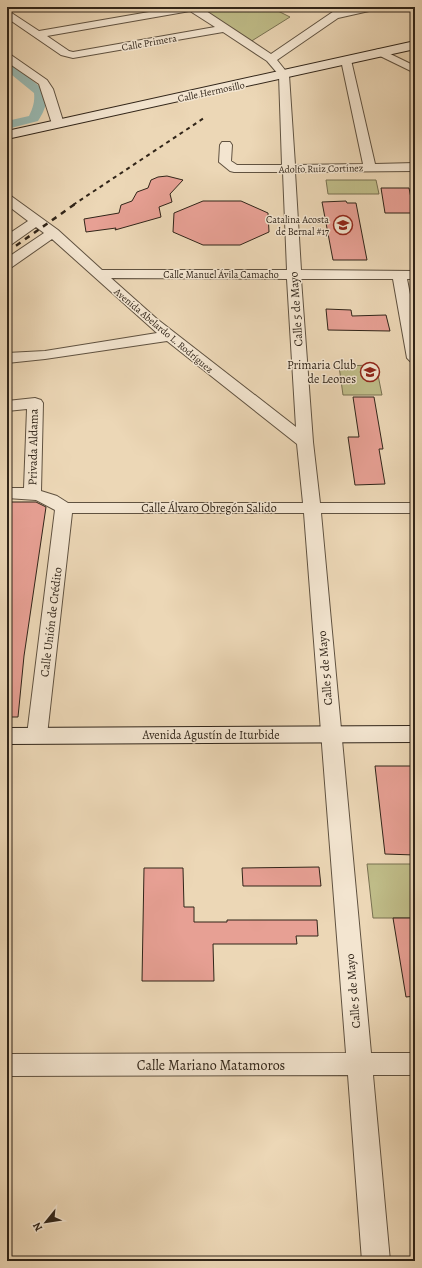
<svg xmlns="http://www.w3.org/2000/svg" width="422" height="1268" font-family="Alegreya,serif">
	<style>
		.green { fill: #bfbc88; stroke: #787050 }
		.lines { fill: none; stroke-linecap: round; stroke-linejoin: round }
		.canal { fill: #99b9b2; fill-rule: evenodd }
		.building { fill: #e7a094; stroke: #312519 }
		.street-casing { stroke: #605240; stroke-width: 2 }
		.secondary-casing { stroke: #312519; stroke-width: 2 }
		.street { fill: #f3e5d0; fill-rule: evenodd }
		.secondary { fill: #f3e5d0; fill-rule: evenodd }
		.rail-far1 { stroke: #312519; stroke-width: 2; stroke-dasharray: 4 4; stroke-linecap: butt }
		.rail { stroke: #312519; stroke-width: 2.5; stroke-dasharray: 5.5 5.5; stroke-linecap: butt }
		.labels { text-anchor: middle; stroke-width: 3; stroke-linejoin: round; paint-order: stroke }
		.far-street-label { font-size: 10px; fill: #312519; stroke: #f3e5d0 }
		.far-poi-label { font-size: 10px; fill: #312519; stroke: #f3e5d0; text-anchor: end }
		.street-label { font-size: 12px; fill: #312519; stroke: #f3e5d0 }
		.poi-label { font-size: 12px; fill: #312519; stroke: #f3e5d0; text-anchor: end }
		.near-street-label { font-size: 14px; fill: #312519; stroke: #f3e5d0 }
	</style>
	<rect width="100%" height="100%" fill="#ecd7b6"/>
	<filter id="stains"><feTurbulence type="fractalNoise" baseFrequency=".005" numOctaves="4"/><feColorMatrix values="0 0 0 0 .2 0 0 0 0 .09 0 0 0 0 .02 0 0 0 .5 -.17"/></filter>
	<radialGradient id="worn" r=".72"><stop offset=".6" stop-color="#630" stop-opacity="0"/><stop offset="1" stop-color="#630" stop-opacity=".3"/></radialGradient>
	<path class="green" d="M222,7H270L290,17L250,42L203,10Z
		M326,180H376L379,194H328Z
		M376,365L382,395H343L339,366Z
		M367,864H415V918H373Z"/>
	<g class="lines">
		<path class="canal" d="M7,62L11,63L44,90C50,99 44,112 38,121L7,129V121L29,116C33,108 35,101 34,93L7,71Z"/>
	</g>
	<path class="building" d="M167,176L183,180L170,194L172,202L159,207L161,217L115,230L116,228L86,232L84,219L119,213L121,205L132,201L137,192L148,188L151,180L158,177Z
		M381,188H409L414,213H385Z
		M203,201H241L268,213L269,232L240,245H203L173,232L174,213Z
		M346,201L347,203H356L367,260H333L322,202Z
		M326,309L351,310L352,316L386,315L390,331L328,330Z
		M353,397H374L383,449H379L385,484L355,485L348,437H359Z
		M7,502H36L46,507L24,656L18,717H7Z
		M375,766H415V855L385,854Z
		M319,867L321,886H243L242,868Z
		M144,868H183L184,907H194V922H227V920H317L318,936H296L297,944H213L214,981H142Z
		M393,918H415V996L406,997Z"/>
	<g class="lines">
		<g class="street-casing">
			<path id="street" d="M178,7H200L271,54L340,7H352L351,9L360,7H379L378,9L338,18L277,60L289,75L295,165L363,164L341,60L346,57L351,60L375,164L415,163V171L295,172L301,270L415,271V279H407L415,320V363L410,361L407,358L393,279H301L313,442L320,503H415V513H321L371,1053H415V1075H373L390,1261H362L348,1075L7,1076V1054L346,1053L304,513H72L47,735L44,740L37,742L30,740L27,735L55,510L36,500L7,498V488H24L27,409L7,411V401L35,398L41,400L43,403L41,491L57,496L68,503H303L297,444L167,341L45,359L7,363V353L45,351L157,333L52,239L12,267L7,268V258L44,233L36,227L12,244L7,245V235L28,221L7,205V195L11,196L58,230L102,270H287L283,172H234L230,171L219,162L220,145L222,142H230L232,145L231,161L237,165H282L279,75L267,61L223,32L73,58L61,55L7,18V10L39,31ZM190,11L215,27L73,52L69,51L47,36ZM111,278L287,279L296,427L157,319Z
				M380,49L415,66V73L376,54L375,52L376,50Z
				M7,54L11,55L47,80L53,89L64,124L62,126H54L52,124L39,84L7,62Z"/>
		</g>
		<g class="secondary-casing">
			<path id="secondary" d="M415,41V49L7,139V131Z
				M415,726V742L7,744V728Z"/>
		</g>
		<use href="#street" class="street"/>
		<use href="#secondary" class="secondary"/>
		<path class="rail-far1" d="M73,205L204,118"/>
		<path class="rail" d="M7,252L75,204"/>
	</g>
	<defs>
		<g id="school-ring" transform="scale(1)"><circle r="9.5" fill="#f3e5d0" stroke="#8f2418" stroke-width="1.5"/><path d="M0-5L7-2L0 1L-7-2ZM-4 1L0 2.5L4 1V4Q0 6-4 4Z" fill="#8f2418"/></g>
	</defs>
	<g fill-rule="evenodd">
		<use href="#school-ring" x="343" y="225"/>
		<use href="#school-ring" x="370" y="372"/>
	</g>
	<g class="labels">
		<g class="far-street-label">
			<text transform="translate(149 42) rotate(-10)" y="4">Calle Primera</text>
			<text transform="translate(211 91) rotate(-12)" y="4">Calle Hermosillo</text>
			<text transform="translate(321 168) rotate(-1)" y="4">Adolfo Ruiz Cortínez</text>
			<text x="221" y="278">Calle Manuel Ávila Camacho</text>
			<text transform="translate(164 330) rotate(40)" y="4">Avenida Abelardo L. Rodríguez</text>
		</g>
		<g class="far-poi-label">
			<text x="329" y="223">Catalina Acosta<tspan x="329" dy="12">de Bernal #17</tspan></text>
		</g>
		<g class="street-label">
			<text transform="translate(296 309) rotate(-94)" y="4">Calle 5 de Mayo</text>
			<text transform="translate(33 447) rotate(-89)" y="4">Privada Aldama</text>
			<text x="209" y="512">Calle Álvaro Obregón Salido</text>
			<text transform="translate(51 622) rotate(-83)" y="4">Calle Unión de Crédito</text>
			<text transform="translate(325 668) rotate(-95)" y="4">Calle 5 de Mayo</text>
			<text x="211" y="739">Avenida Agustín de Iturbide</text>
			<text transform="translate(353 991) rotate(-95)" y="4">Calle 5 de Mayo</text>
		</g>
		<g class="poi-label">
			<text x="356" y="369">Primaria Club<tspan x="356" dy="14">de Leones</tspan></text>
		</g>
		<g class="near-street-label">
			<text x="211" y="1070">Calle Mariano Matamoros</text>
		</g>
	</g>
	<rect width="422" height="1268" fill="none" stroke="#ecd7b6" stroke-width="24"/>
	<rect x="8" y="8" width="406" height="1252" fill="none" stroke="#312519" stroke-width="2"/>
	<rect x="12" y="12" width="398" height="1244" fill="none" stroke="#312519"/>
	<g transform="translate(46 1222) rotate(240)" stroke="#f3e5d0" stroke-width="3" paint-order="stroke">
	<path d="M0-3L7 15L0 10L-7 15Z" fill="#312519"/>
	<text y="-6" font-size="11" font-weight="bold" text-anchor="middle" fill="#312519">N</text>
	</g>
	<rect width="100%" height="100%" filter="url(#stains)"/>
	<rect width="100%" height="100%" fill="url(#worn)"/>
</svg>
